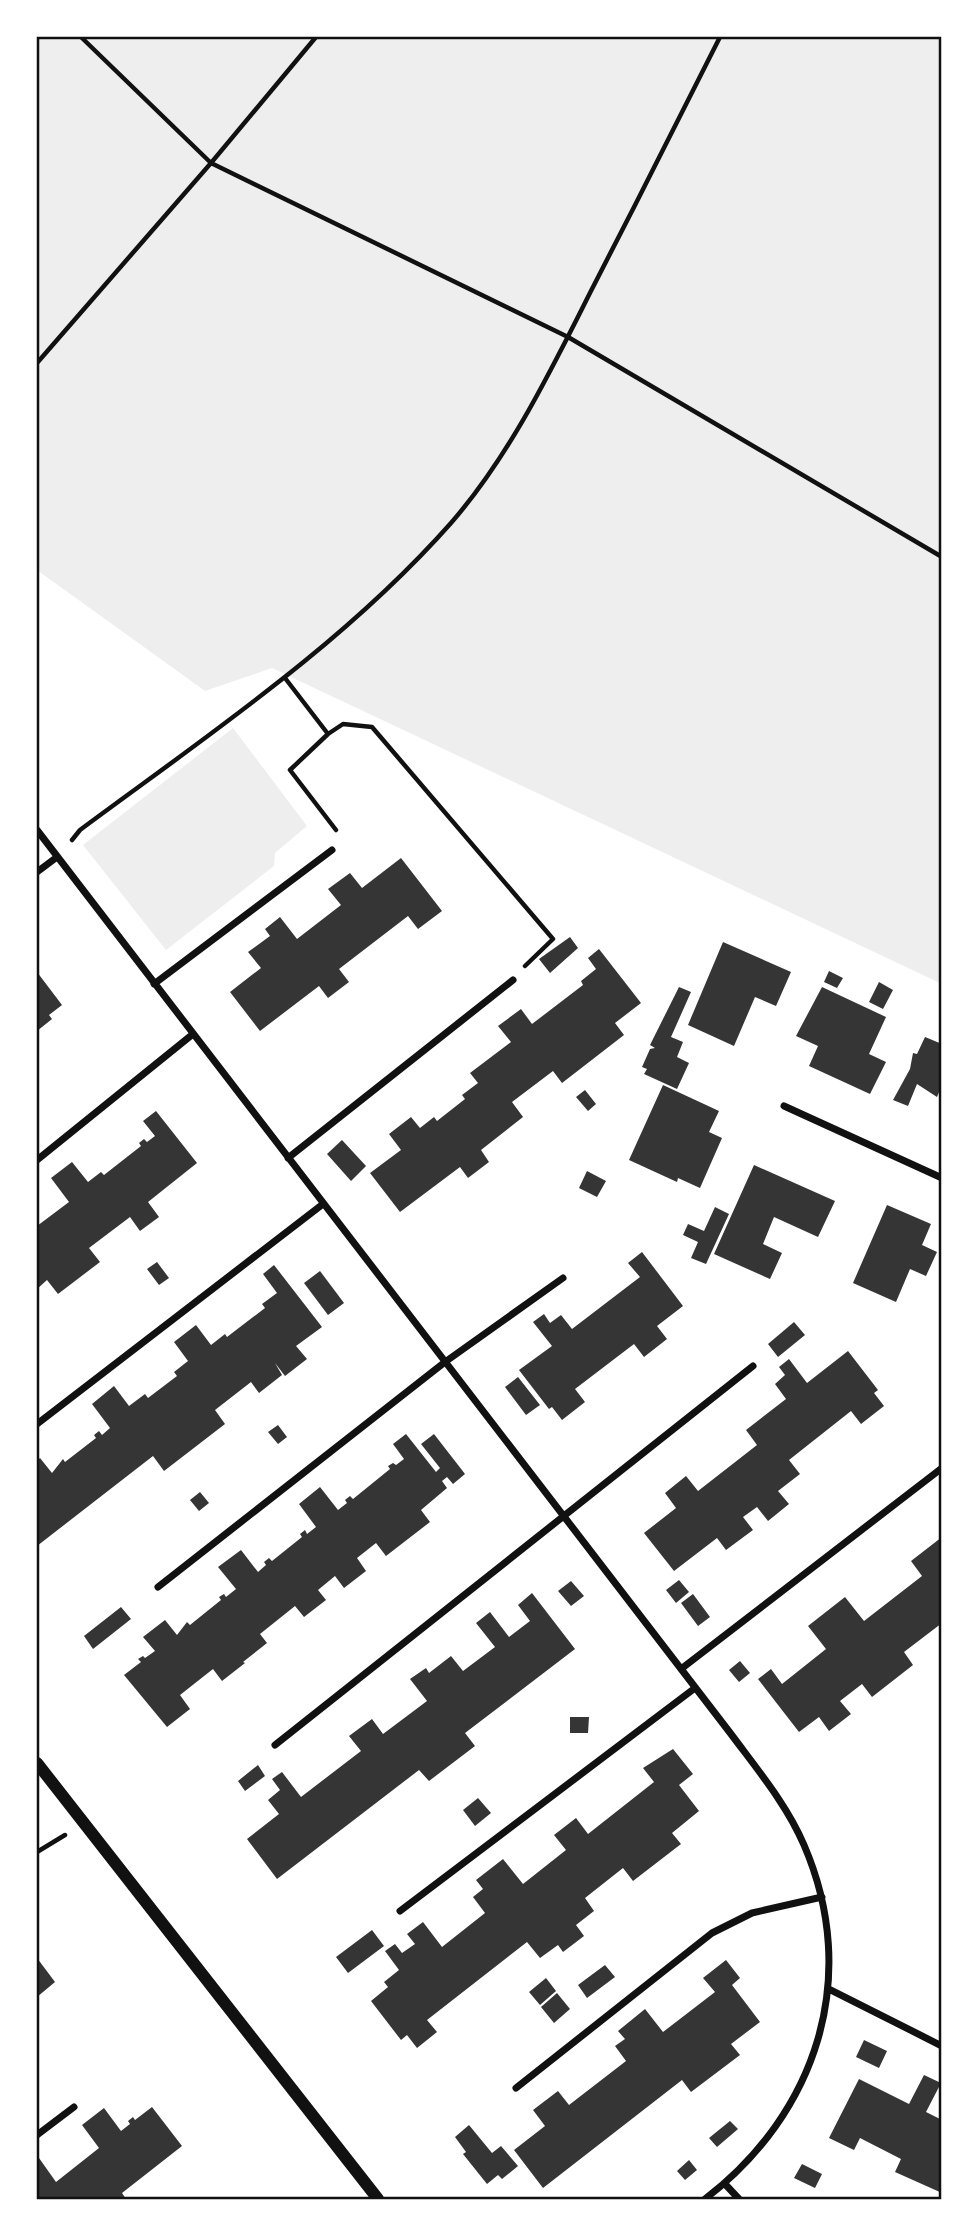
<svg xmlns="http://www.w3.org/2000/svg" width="979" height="2236" font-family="Poppins,sans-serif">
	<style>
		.green { fill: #eee }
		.building { fill: #353535 }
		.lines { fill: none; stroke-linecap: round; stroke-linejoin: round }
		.path { stroke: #111; stroke-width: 4.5 }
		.minor { stroke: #111; stroke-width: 7 }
		.tertiary { stroke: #111; stroke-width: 12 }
		.neatline { fill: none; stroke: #111; stroke-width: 2.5 }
	</style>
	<rect width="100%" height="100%" fill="#fff"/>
	<path class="green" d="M37,37H942V984L272,668L205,691L37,570Z
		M233,728L307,826L275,853L274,866L166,950L83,845Z"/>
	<path class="building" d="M401,858L442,911L418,929L408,916L339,969L349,982L328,998L319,986L260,1031L230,992L261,968L248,952L270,936L265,929L280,917L297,939L341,905L328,889L350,873L362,888Z
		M570,937L578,948L550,973L539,959Z
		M723,942L791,972L776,1006L755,997L734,1046L688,1025Z
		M599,949L641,1003L615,1023L624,1035L562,1083L553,1071L512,1102L523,1117L481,1150L489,1162L468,1178L460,1167L400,1212L370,1173L401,1150L389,1134L411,1117L420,1128L434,1117L437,1121L465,1099L462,1095L478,1083L470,1073L511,1042L498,1026L521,1009L532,1024L583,985L581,981L596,969L588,958Z
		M829,971L843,978L837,988L824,982Z
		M37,972L62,1005L49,1015L52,1019L37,1031Z
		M879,982L893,990L883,1009L869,1002Z
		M679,987L691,992L671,1037L683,1042L677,1057L689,1063L677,1089L644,1074L647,1069L642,1067L650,1049L655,1048L650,1045Z
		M822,987L886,1017L869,1054L886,1062L870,1094L809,1066L818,1046L796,1036Z
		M925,1037L942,1044V1085L937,1097L917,1084L908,1106L893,1100L910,1069L913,1053L917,1054Z
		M663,1085L719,1111L709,1132L722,1138L700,1188L678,1178L677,1182L629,1160Z
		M585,1090L596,1104L588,1111L576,1097Z
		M156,1111L197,1163L148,1202L159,1217L140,1231L130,1217L89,1248L100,1262L58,1294L47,1280L37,1289V1226L69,1202L51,1178L72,1162L88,1182L101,1172L104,1175L141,1146L139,1143L144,1139L147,1142L155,1136L143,1121Z
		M342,1140L366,1166L351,1181L327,1154Z
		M754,1165L835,1201L818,1237L774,1217L763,1244L782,1253L770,1279L714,1254Z
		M587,1171L606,1181L597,1197L579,1188Z
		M887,1205L931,1224L922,1245L937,1252L926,1276L910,1269L896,1302L853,1283Z
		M715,1207L729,1214L706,1264L691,1258L698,1242L683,1235L688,1224L704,1231Z
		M642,1252L683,1306L657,1326L667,1339L644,1357L634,1344L575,1389L585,1402L562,1420L552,1407L549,1409L519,1370L552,1346L533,1322L544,1314L550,1323L561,1315L572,1329L640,1277L628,1263Z
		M157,1262L169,1278L159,1285L147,1269Z
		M274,1265L322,1327L296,1346L307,1359L285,1376L275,1363L282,1375L259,1393L251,1382L215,1410L225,1424L164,1471L153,1456L37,1546V1461L40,1458L52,1473L63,1459L65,1462L96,1438L94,1435L99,1431L102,1435L110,1428L92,1404L114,1386L129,1406L145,1394L148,1398L177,1376L174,1372L188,1361L174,1342L196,1325L211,1345L225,1334L227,1337L265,1308L262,1304L277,1293L263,1274Z
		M320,1271L344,1303L328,1315L304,1283Z
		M794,1322L805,1335L778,1357L768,1344Z
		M848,1351L878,1390L874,1393L884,1406L861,1424L851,1411L789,1460L800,1474L778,1491L789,1504L768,1521L757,1507L743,1517L753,1530L726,1550L717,1538L674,1571L644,1533L676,1508L665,1493L686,1476L698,1491L757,1445L746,1430L786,1399L775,1384L785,1375L779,1367L789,1359L807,1383Z
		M518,1377L540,1405L526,1415L505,1387Z
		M278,1425L287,1437L278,1444L268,1432Z
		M406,1434L436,1472L440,1468L421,1444L434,1434L465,1474L453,1484L447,1477L442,1481L447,1488L421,1510L430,1522L386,1556L376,1543L357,1558L366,1571L344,1588L335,1576L318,1590L326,1600L304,1617L295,1606L260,1634L267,1643L243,1662L245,1663L222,1681L213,1669L180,1695L190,1709L167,1727L124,1675L141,1662L138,1659L143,1656L145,1658L155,1651L143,1637L165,1620L177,1635L187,1622L190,1625L221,1600L219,1597L224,1594L226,1597L236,1589L218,1567L241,1550L258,1572L266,1565L264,1562L269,1558L272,1561L302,1537L300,1534L305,1530L307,1534L316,1527L299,1504L320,1487L338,1510L347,1503L345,1500L350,1496L353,1499L390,1469L388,1466L393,1463L396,1465L404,1459L393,1444Z
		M200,1492L209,1503L199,1511L190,1500Z
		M942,1537V1623L904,1652L913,1665L872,1697L862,1684L840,1701L851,1714L829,1731L819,1717L799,1732L758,1679L771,1669L782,1684L826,1649L808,1626L845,1597L864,1621L922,1576L911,1561Z
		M679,1580L689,1592L676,1603L666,1590Z
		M571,1581L584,1596L571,1606L558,1591Z
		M532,1593L575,1649L465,1733L475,1746L429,1781L419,1770L277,1879L247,1839L279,1814L268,1800L280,1790L272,1779L282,1772L301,1797L361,1751L349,1736L372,1719L383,1734L427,1701L410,1679L426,1668L429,1673L451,1656L463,1671L495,1647L476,1623L490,1612L509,1637L530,1621L518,1605Z
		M693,1594L710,1617L698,1626L681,1603Z
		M121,1607L131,1619L93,1649L84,1636Z
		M740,1661L750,1673L739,1682L729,1670Z
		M570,1717H589L588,1733H570Z
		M673,1749L693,1774L679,1785L699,1811L672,1833L681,1844L633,1881L623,1868L585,1898L594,1911L576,1925L584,1936L563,1952L558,1945L540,1958L527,1942L427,2020L437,2032L417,2048L407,2035L401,2040L371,2001L388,1987L384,1982L399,1970L385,1951L395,1944L402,1953L415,1944L407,1934L423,1922L442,1947L485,1913L473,1897L483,1889L476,1880L503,1859L523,1884L566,1850L554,1835L576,1818L588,1834L654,1782L643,1768Z
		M258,1765L265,1776L245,1791L238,1781Z
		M478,1798L491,1813L475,1826L463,1810Z
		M372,1930L384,1946L348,1973L336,1957Z
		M37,1958L55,1982L37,1997Z
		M726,1960L740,1978L732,1985L760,2022L731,2044L740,2055L691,2092L682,2080L543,2188L514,2150L545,2126L533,2110L558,2091L569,2105L626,2061L615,2046L625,2039L618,2031L645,2009L663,2032L715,1992L703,1978Z
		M605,1965L615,1977L587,1998L578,1985Z
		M546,1978L556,1991L540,2005L529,1992Z
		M557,1993L570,2009L554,2023L541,2007Z
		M864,2040L887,2051L879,2068L856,2057Z
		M924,2075L941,2083L926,2112L942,2120V2193L895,2172L901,2159L860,2138L854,2150L829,2138L859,2079L909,2104Z
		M152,2107L182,2146L122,2193L126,2199H37V2160L39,2158L56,2182L99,2148L82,2125L104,2108L121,2131L130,2124L128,2121L133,2117L135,2120Z
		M730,2121L738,2129L717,2147L709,2138Z
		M469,2125L492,2153L501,2146L518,2166L502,2179L498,2175L487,2184L463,2154L466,2152L455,2137Z
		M689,2160L697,2170L685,2180L677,2171Z
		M802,2164L822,2174L815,2188L794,2178Z"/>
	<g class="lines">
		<path class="path" d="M81,37L211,163L568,337L942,557
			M37,363L211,163L316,37
			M285,678L328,734L343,724L372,727L553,939L525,966
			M328,734L290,770L336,830
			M72,840L80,830C208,735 345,643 451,523C511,454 552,368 593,287C636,204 678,120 720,37
			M37,1852L65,1835"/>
		<path class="minor" d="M37,830L731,1734C757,1769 787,1805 804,1845C861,1977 817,2113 705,2199
			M37,872L57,857
			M154,984L332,850
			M784,1106L942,1178
			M288,1158L513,980
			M37,1160L193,1034
			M37,1424L323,1204
			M158,1587L445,1362L563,1278
			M681,1669L942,1468
			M275,1745L753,1366
			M400,1911L695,1688
			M829,1989L942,2046
			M516,2088L712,1933L752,1913L822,1897
			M37,2135L74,2107
			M725,2184L739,2199"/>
		<path class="tertiary" d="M37,1763L378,2199"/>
	</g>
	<rect width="979" height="2236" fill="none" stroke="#ffffff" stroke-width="77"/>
	<rect x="38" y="38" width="902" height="2160" class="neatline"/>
</svg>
